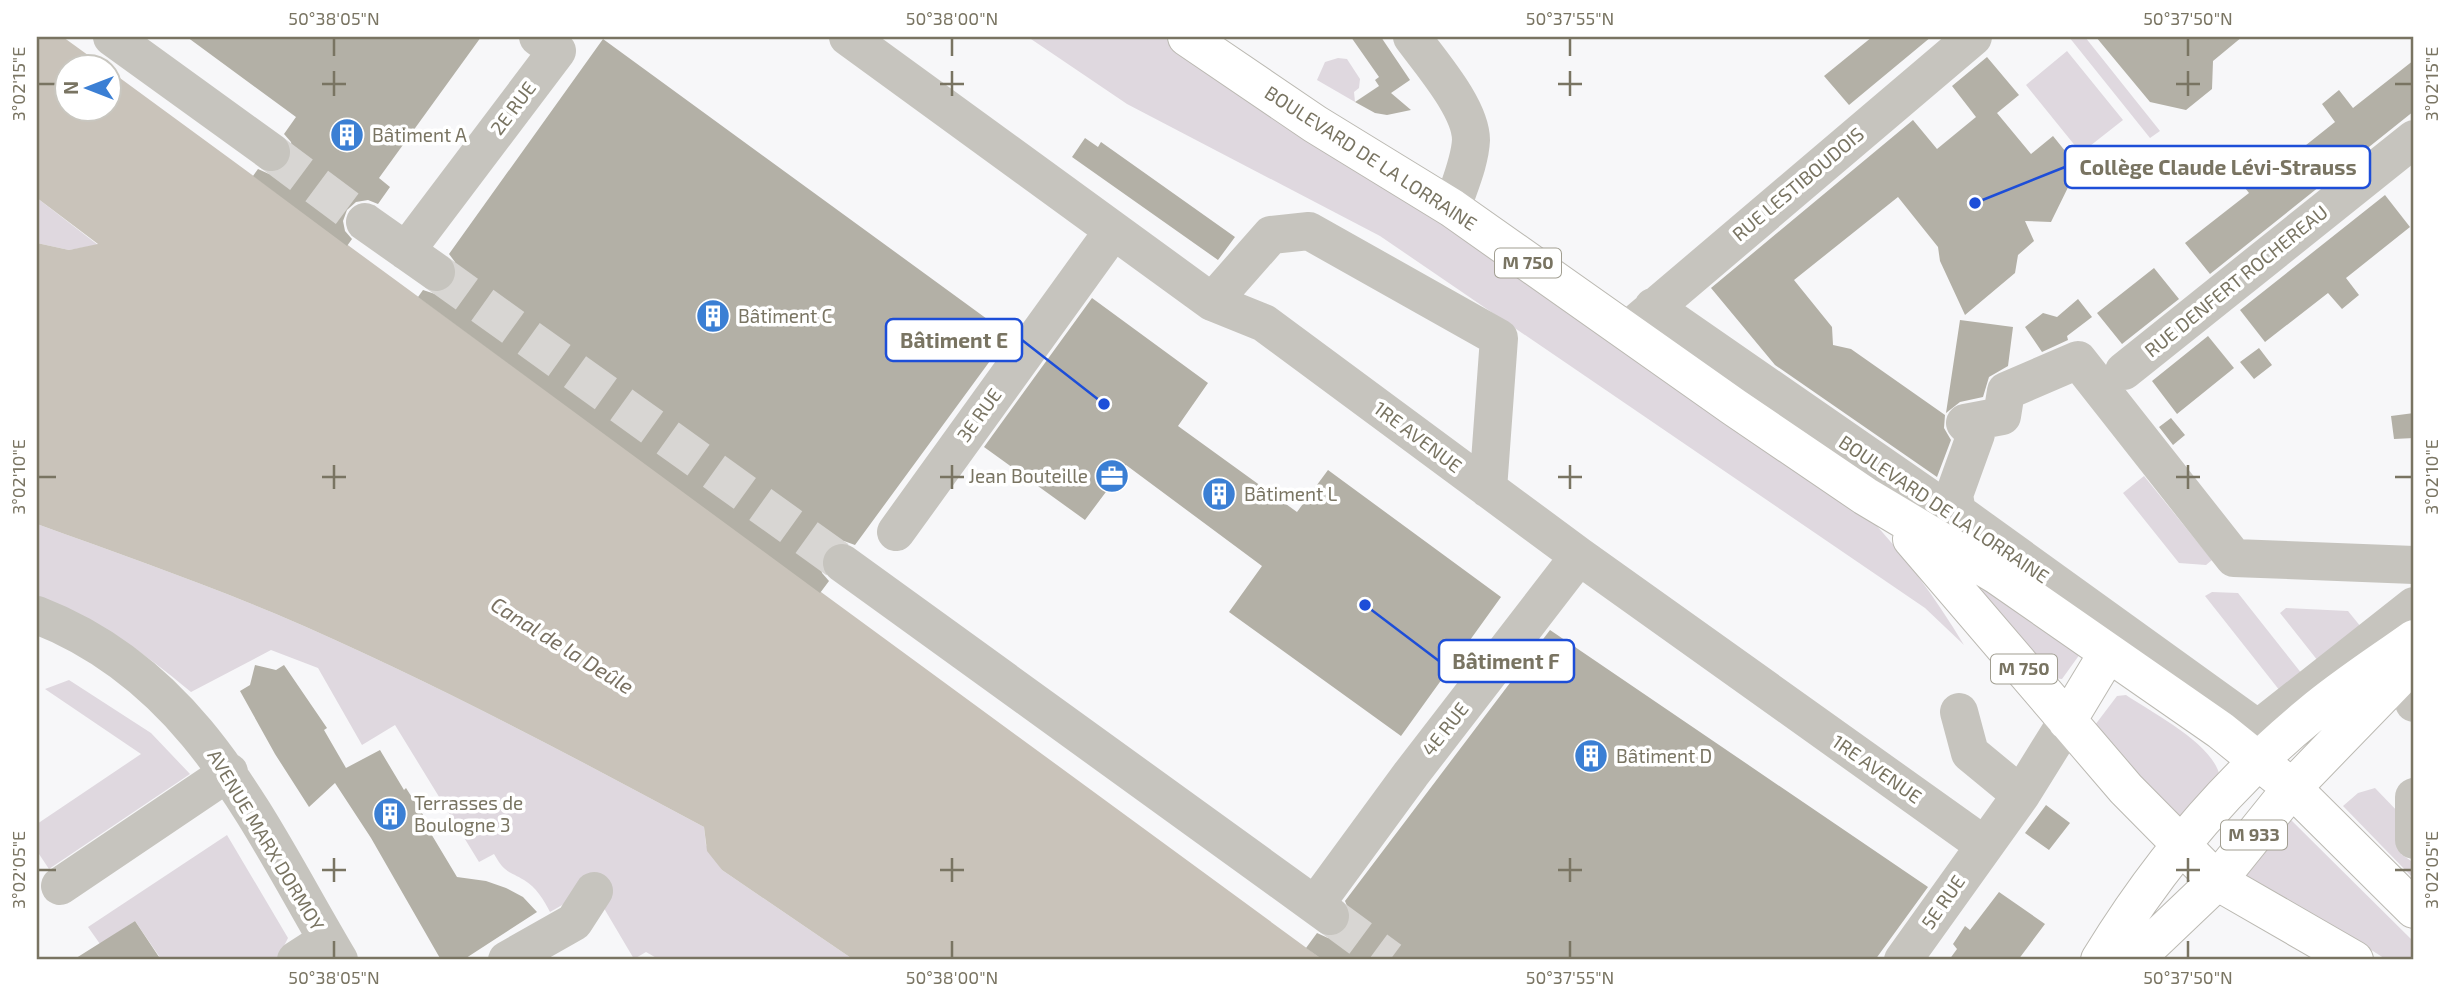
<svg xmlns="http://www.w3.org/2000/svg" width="2451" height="997" font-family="'Exo 2',sans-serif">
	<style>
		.green { fill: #dfd8df }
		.water { fill: #c9c3ba }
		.building { fill: #b3b0a6 }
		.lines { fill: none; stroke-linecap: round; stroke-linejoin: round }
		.minor-tunnel { stroke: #d8d6d3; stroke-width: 38; stroke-dasharray: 38 19; stroke-linecap: butt }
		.major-casing { stroke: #bbb9b2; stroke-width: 40 }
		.minor { stroke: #c6c4be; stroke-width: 38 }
		.major { stroke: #fff; stroke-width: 38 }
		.ticks { fill: none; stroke: #797462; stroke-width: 2.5 }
		.labels { text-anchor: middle; stroke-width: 7; stroke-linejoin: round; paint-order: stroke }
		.shield { fill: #fff; stroke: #a19e91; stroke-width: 2 }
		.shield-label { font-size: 18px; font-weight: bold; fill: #797462 }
		.street-label { font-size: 19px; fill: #797462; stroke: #fff }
		.poi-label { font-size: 19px; fill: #797462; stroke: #fff; text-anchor: start }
		.water-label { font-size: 21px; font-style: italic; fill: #797061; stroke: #fff }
		.leader { fill: none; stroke: #1d4ed8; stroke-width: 2.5 }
		.callout-dot { fill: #1d4ed8; stroke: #fff; stroke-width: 2.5 }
		.callout { fill: #fff; stroke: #1d4ed8; stroke-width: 2.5 }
		.callout-label { font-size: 21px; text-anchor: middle; font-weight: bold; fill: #797462 }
		.neatline { fill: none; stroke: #797462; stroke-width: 2.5 }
		.ticks-label { font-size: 18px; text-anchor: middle; fill: #797462 }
	</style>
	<rect width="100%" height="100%" fill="#f7f7f9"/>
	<path class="green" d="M1028,37H1165L1419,201L1867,515C1905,556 1935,597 1964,645L1925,608L1380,236L1127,104Z
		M2069,37H2085L2160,131L2150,138Z
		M2067,51L2123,120L2081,153L2026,85Z
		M1338,58L1347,59L1360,79L1359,88L1354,92L1355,102L1317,80L1325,62Z
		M37,198L98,245L69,250L37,243Z
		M2144,476L2212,560L2206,565L2179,563L2123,493Z
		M37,524C117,553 197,581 276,614C422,676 564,752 704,827L706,845L722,870L854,960H660L646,952L634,959L592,888L550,912C544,900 536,887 524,880C507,870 505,873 494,854L479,862L395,725L362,745L318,668L271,650L191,692C142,651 98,620 37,598Z
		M1983,587L2080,654L2062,679L2050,678L1981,594Z
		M2212,592L2238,593L2302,674L2280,691L2205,596Z
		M2286,608L2348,611L2361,627L2318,661L2280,613Z
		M69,680L151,733L190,774L49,869L37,851V824L141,754L45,689Z
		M2126,695C2154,714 2214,744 2220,777L2176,826L2095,725L2117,696Z
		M2375,788L2401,815V854L2414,863V879L2343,806L2358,793Z
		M2288,817L2414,942V960H2387L2354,939L2247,887L2242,868Z
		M227,835L288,938L277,960H153L159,956L135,921L100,944L88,927Z"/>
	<path class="water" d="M37,37H63L103,66H66V108H108L109,70L1323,960H854L722,870L707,851L704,827C564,752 422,676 276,614C197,581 117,553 37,524V243L69,250L98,244L37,198Z"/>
	<path class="building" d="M187,37H481L379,178L390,187L378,204L368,200L356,202L347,210L343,221L345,231L352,239L347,246L253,176L258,169L269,174L279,172L288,165L293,154L291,142L284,134L296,117Z
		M1351,37H1381L1410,80L1391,93L1411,110L1387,115L1375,113L1355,102L1379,86L1375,80L1379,77Z
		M1872,37H1931L1849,105L1824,76Z
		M2096,37H2242L2213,61L2212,89L2186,110L2150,102Z
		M603,39L1009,335L855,545L844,541L834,543L825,550L820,561L822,573L829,581L820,593L418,297L423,290L435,294L445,292L453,285L458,273L455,262L449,254Z
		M1987,57L2019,95L1997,113L2031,154L2053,136L2078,167L2051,222L2025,221L2034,241L2018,255L2015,273L1965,315L1940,261L1938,247L1898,197L1794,280L1832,327L1833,345L1851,349L1945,415L1944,428L1951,440L1937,477L1775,365L1711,288L1913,120L1937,149L1976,117L1952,86Z
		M2414,60V111L2210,274L2185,243L2249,193L2234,174L2252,160L2266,177L2335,122L2322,104L2339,90L2353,108Z
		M1085,138L1098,147L1101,142L1235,237L1218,260L1072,157Z
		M2385,195L2410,227L2346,278L2359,295L2342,309L2328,293L2265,342L2240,310Z
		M2154,268L2179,299L2122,344L2097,313Z
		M1092,298L1208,383L1178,426L1297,512L1328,470L1501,597L1401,736L1229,612L1262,566L1126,465L1085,520L984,447Z
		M2078,299L2092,317L2067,336L2068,340L2042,352L2025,327L2043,313L2057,317Z
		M1960,320L2013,327L2008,366L1989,377L1983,397L1960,402L1946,413Z
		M2208,336L2234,368L2177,414L2152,381Z
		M2259,348L2272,365L2254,379L2240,362Z
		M2414,413V438L2394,439L2391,416Z
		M2171,418L2185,435L2173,445L2159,427Z
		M1550,630L1928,887L1875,960H1323L1306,948L1317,933L1328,938L1338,936L1347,929L1352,918L1345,901Z
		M255,665L276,670L284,665L327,728L324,730L346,768L380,750L404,790L406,788L427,821L424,822L457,877L486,881L506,888L523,897L537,912L463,960H441L371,838L335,783L309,807L275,754L240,691L250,685Z
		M2046,805L2070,823L2049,850L2025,833Z
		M1999,892L2045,924L2018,960H1949L1957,949L1953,944L1965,926L1970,930Z
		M135,921L161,960H73Z"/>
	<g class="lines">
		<path class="minor-tunnel" d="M271,152L365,222
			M436,272L842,563
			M1330,916L1390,960"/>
		<g class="major-casing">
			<path id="major" d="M1187,37L1315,124L1452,208L1734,407L1865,496L1997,575L2220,730L2292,788L2414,909
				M1912,539L2126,789L2217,881L2354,960
				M2067,721L2108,653
				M2100,960C2156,868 2227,783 2311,714C2343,687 2379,664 2414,639
				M2134,960L2217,881L2292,788L2412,664"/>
		</g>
		<path class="minor" d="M112,37L271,152
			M848,37L1212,302L1264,323L1579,556L1984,845
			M1412,37C1430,62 1471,108 1471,140C1470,162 1459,186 1452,208
			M365,222L436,272
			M406,251L557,51L538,37
			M1212,302L1271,235L1309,231L1499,338L1488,489
			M1653,307L1971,527
			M1634,325L1973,37
			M2124,371L2414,139
			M896,532L1113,231
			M842,563L1330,916
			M2414,565L2234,558L2078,360L2006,391L2002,416L1965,423L1976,434L1954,495L1957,512L2251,724L2263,725L2414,606
			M37,615C197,677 258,824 339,960
			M2399,678L2409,688L2414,703
			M1959,712L1970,753L2021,795
			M2414,797V840
			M60,886L229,772
			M1315,905L1411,774L1579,556
			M296,960L327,940
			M507,960L574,922L594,891
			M1903,960L2021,795L2067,721"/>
		<use href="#major" class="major"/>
	</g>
	<path class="ticks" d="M334,38V56M952,38V56M1570,38V56M2188,38V56M334,71V96M952,71V96M1570,71V96M2188,71V96M38,84H56M322,84H346M940,84H964M1558,84H1582M2176,84H2200M2395,84H2412M334,465V489M952,465V489M1570,465V489M2188,465V489M38,477H56M322,477H346M940,477H964M1558,477H1582M2176,477H2200M2395,477H2412M334,858V882M952,858V882M1570,858V882M2188,858V882M38,870H56M322,870H346M940,870H964M1558,870H1582M2176,870H2200M2395,870H2412M334,941V958M952,941V958M1570,941V958M2188,941V958"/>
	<defs>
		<g id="building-disc" transform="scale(1.75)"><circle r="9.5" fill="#3b7fd4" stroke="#fff"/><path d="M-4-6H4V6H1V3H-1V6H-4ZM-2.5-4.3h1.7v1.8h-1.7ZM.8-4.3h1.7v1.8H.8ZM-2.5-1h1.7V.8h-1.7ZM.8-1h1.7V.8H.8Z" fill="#fff"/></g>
		<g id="office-disc" transform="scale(1.75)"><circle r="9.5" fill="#3b7fd4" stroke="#fff"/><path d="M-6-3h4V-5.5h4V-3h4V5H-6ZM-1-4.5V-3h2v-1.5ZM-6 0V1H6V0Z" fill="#fff"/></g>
	</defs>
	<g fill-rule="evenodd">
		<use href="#building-disc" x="347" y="135"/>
		<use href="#building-disc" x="713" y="316"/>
		<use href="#office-disc" x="1112" y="476"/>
		<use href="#building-disc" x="1219" y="494"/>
		<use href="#building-disc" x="1591" y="756"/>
		<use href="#building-disc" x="390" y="814"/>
	</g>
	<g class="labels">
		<g class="shield">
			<rect x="1495" y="248.5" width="66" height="29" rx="5"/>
			<rect x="1991" y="654.5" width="66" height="29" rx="5"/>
			<rect x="2221" y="820.5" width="66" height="29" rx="5"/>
		</g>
		<g class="shield-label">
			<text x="1528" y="269">M 750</text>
			<text x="2024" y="675">M 750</text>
			<text x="2254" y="841">M 933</text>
		</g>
		<g class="street-label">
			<text transform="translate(513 108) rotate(-53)" y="7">2E RUE</text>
			<text transform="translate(1371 158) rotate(33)" y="7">BOULEVARD DE LA LORRAINE</text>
			<text transform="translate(1798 184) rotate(-40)" y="7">RUE LESTIBOUDOIS</text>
			<text transform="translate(2236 281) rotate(-39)" y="7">RUE DENFERT ROCHEREAU</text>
			<text transform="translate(979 415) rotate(-54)" y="7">3E RUE</text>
			<text transform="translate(1418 437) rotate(37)" y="7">1RE AVENUE</text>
			<text transform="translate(1944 509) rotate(34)" y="7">BOULEVARD DE LA LORRAINE</text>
			<text transform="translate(1445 729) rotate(-52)" y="7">4E RUE</text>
			<text transform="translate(1877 769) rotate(35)" y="7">1RE AVENUE</text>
			<text transform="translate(266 840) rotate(59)" y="7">AVENUE MARX DORMOY</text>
			<text transform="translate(1943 902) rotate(-55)" y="7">5E RUE</text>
		</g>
		<g class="poi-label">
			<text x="372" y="142">Bâtiment A</text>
			<text x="738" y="323">Bâtiment C</text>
			<text x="1088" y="483" text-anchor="end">Jean Bouteille</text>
			<text x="1244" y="501">Bâtiment L</text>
			<text x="1616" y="763">Bâtiment D</text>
			<text x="414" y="810">Terrasses de<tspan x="414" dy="22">Boulogne 3</tspan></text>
		</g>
		<g class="water-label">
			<text transform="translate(562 646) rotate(32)" y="7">Canal de la Deûle</text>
		</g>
	</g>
	<path class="leader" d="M1975 203L2065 167M1104 404L1022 340M1365 605L1439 661"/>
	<g class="callout-dot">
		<circle cx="1975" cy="203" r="7"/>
		<circle cx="1104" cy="404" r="7"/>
		<circle cx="1365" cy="605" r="7"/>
	</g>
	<g class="callout">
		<rect x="2065" y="146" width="305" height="42" rx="7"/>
		<rect x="886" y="319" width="136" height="42" rx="7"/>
		<rect x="1439" y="640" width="135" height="42" rx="7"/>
	</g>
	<g class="callout-label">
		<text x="2218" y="175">Collège Claude Lévi-Strauss</text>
		<text x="954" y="348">Bâtiment E</text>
		<text x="1506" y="669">Bâtiment F</text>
	</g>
	<rect width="2451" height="997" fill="none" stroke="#ffffff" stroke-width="77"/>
	<g transform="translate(88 88) rotate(270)"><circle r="33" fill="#ffffff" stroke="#c9c7c0" stroke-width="2"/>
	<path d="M0-5L12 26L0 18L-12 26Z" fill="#3b7fd4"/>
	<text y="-10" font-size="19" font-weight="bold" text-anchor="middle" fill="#797462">N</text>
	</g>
	<rect x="38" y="38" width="2374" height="920" class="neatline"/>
	<g class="ticks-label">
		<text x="334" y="25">50°38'05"N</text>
		<text x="952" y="25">50°38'00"N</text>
		<text x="1570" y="25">50°37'55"N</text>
		<text x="2188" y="25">50°37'50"N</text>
		<text transform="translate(2432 84) rotate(-90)" y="6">3°02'15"E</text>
		<text transform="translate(19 84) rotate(-90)" y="6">3°02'15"E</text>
		<text transform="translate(2432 477) rotate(-90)" y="6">3°02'10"E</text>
		<text transform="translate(19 477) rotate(-90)" y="6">3°02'10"E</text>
		<text transform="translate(2432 870) rotate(-90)" y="6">3°02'05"E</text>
		<text transform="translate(19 870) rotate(-90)" y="6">3°02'05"E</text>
		<text x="334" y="984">50°38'05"N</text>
		<text x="952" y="984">50°38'00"N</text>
		<text x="1570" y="984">50°37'55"N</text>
		<text x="2188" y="984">50°37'50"N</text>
	</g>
</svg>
